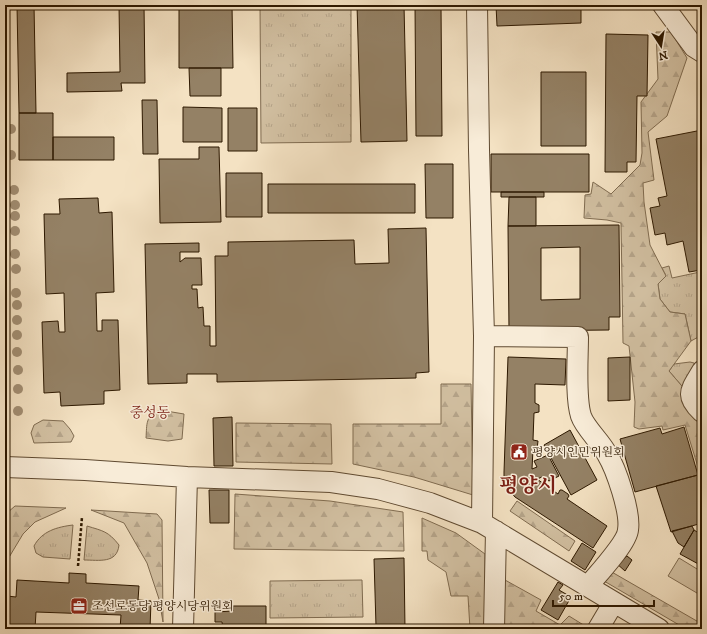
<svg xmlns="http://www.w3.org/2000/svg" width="707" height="634" font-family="'IM FELL DW Pica','Noto Serif KR',serif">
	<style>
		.grass { fill: url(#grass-tufts); stroke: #806c51 }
		.forest { fill: url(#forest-firs); stroke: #806c51 }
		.pitch { fill: #d2c0a2; stroke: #806c51 }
		.building { fill: #948165; stroke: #2d1800; fill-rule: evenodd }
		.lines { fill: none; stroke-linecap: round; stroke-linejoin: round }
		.minor-casing { stroke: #5f4a31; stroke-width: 22 }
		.path { stroke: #2d1800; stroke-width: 2.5; stroke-dasharray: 3 2; stroke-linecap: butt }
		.minor { stroke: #f8ecd8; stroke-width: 20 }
		.tree { fill: #a28e73 }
		.labels { text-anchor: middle; stroke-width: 3; stroke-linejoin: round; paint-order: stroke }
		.poi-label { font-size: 12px; fill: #2d1800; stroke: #f8ecd8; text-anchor: start }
		.quarter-label { font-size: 14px; fill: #7a1f14; stroke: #f8ecd8 }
		.town-label { font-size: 20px; font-weight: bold; fill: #7a1f14; stroke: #f8ecd8 }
	</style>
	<defs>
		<pattern id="grass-tufts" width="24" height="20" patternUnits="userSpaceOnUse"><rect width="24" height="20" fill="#d2c0a2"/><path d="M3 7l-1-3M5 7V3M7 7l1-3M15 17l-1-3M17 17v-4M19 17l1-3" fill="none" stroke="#b5a48a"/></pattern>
		<pattern id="forest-firs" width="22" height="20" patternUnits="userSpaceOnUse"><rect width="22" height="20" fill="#d2c0a2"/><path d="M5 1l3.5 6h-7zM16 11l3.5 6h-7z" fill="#b5a48a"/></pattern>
	</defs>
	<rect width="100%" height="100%" fill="#f4e2c3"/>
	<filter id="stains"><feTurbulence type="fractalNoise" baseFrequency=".005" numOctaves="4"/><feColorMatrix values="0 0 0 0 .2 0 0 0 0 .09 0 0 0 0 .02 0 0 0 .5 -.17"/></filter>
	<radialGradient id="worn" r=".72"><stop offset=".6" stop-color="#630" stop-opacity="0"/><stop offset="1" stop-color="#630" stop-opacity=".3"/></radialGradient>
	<path class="grass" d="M260,5H351V142L261,143Z
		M669,266L672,278L700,272L702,278V335L691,341L685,314L670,312L660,299L658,284L666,276L662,268Z
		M690,362L694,363L698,369L687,392L669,371L674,364Z
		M73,525L70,559L43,557L36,553L34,546C42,531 57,527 73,525Z
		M87,526C103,531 108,531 119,545C117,564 99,560 84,560Z
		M362,580L363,617L270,618V581Z"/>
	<path class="forest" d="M656,32H671L687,58L667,116L648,132L654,180L643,183L644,202L650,245L666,276L658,284L660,299L670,312L685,314L691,341L669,371L687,392L702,417V480L685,425L663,430L662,426L639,429L634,427L635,402L629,346L623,343L621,223L607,220L584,218L585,195L591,194L593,182L611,194L640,165L642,153L641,102L658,79Z
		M441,384H471L473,495L414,477L353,464V424H441Z
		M160,410L184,414L182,439L168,441L146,438C147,424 145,416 160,410Z
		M43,420L63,421L70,429L74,436L71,442L34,443L31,433L34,425Z
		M236,423L331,424L332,464L236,462Z
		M235,494L330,501L403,512L404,551L234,549Z
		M517,501L575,541L569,551L510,511Z
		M15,506L66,508L35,522L23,534L5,564V522L7,513Z
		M91,510L157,514L162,520L163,622L159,599L147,563L124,523Z
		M422,518L456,533L485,554V629H470L468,596H451L446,572L428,560L427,551H422Z
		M610,571L702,624V629H686L604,581Z
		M505,580L541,600L536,611L560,625L569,616L590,629H498Z"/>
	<path class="pitch" d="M679,558L702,572V596L668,576Z"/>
	<path class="building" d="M17,5H34L36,113H19Z
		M119,5H144L145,83H121L122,91L67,92V73L120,72Z
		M179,5H232L233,68H179Z
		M357,5H404L407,141L361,142Z
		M415,5H441L442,136H416Z
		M496,5H581V23L497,26Z
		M606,34L648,35L647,96H637L636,162H627V172H605Z
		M189,68H221V96H190Z
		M541,72H586V146H541Z
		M142,100H157L158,154H143Z
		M183,107L222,108V142H183Z
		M228,108H257V151H228Z
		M19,113H53V160H19Z
		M702,130V274L701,270L689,272L683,241L667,245L665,233L655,235L650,208L660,206L658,198L667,196L656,139Z
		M53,137H114V160H53Z
		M199,147H219L221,222L160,223L159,159H199Z
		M491,154H589V192H491Z
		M425,164H453V218H426Z
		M226,173H262V217H226Z
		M268,184H415V213H268Z
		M501,192H544V197H501Z
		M509,197H536V226H508Z
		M98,198L99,213L112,212L114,292L96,293L97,331H102V320H118L120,390L104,391V404L61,406L60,392L44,393L42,322L58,321L59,332H65L64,293L46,294L44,214H60L59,199Z
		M619,225L620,317H609V330L509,331L508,226ZM580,247V299L541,300V248Z
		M426,228L429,372L416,373V378L217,382V374H187V383L148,384L145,244L199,243V252H180V262L185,258H201L202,285H192V289H197L198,308L203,307L204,326H210V346H216L215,256H228V242L354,240L355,264L389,263L388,229Z
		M508,357L566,359L565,385L535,384V403L539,405V412L534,413L533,440L538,441L537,449H533L532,469L537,467L534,461L548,455L559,476L549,481L542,477L537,479L558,494L560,490H562L568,494L569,496L567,499L607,526L593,548L515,497L508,489L504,480V472Z
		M630,357V400L608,401V358Z
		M232,417L233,466H214L213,418Z
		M684,427L698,475L635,492L620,439L660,428L662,434Z
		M570,430L597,480L571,495L544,445Z
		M698,475L702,488V505H699L702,515V523L671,532L656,486Z
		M209,490H229V523H210Z
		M692,526L694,530L684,547L678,543L672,531Z
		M694,530L702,535V566L680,554Z
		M582,543L596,552L585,570L571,561Z
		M627,556L632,560L625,571L616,563L620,558L623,560Z
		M404,558L405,629H223L222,622H215V612L233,611V606H266V629L376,626L374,559Z
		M69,573L86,574V583L139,586L138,600L151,601L150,629H120L121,615L36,612L35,629H6L7,596L16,597L17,580L69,583Z
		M558,582L563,585L559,590L571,597L558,620L541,610Z"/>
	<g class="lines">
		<g class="minor-casing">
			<path id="minor" d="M477,5L479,150L484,336L482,523
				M663,5L694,47L702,52
				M484,336L578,337C578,358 575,397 581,416C585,428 601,442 607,454C616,469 631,512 628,530C627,543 597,575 588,586
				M702,371C691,390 684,395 702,412
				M5,467L85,470L187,477L331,482L378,489L430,503L482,523L659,629
				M183,629L187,477
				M494,629L496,531
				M598,629L614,602"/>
		</g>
		<path class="path" d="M78,566L82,517"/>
		<use href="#minor" class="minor"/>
	</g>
	<g class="tree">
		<circle cx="11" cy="129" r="5"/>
		<circle cx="11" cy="155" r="5"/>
		<circle cx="14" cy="190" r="5"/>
		<circle cx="15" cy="205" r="5"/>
		<circle cx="15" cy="216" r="5"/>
		<circle cx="15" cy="231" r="5"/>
		<circle cx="15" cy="254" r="5"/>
		<circle cx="16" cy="269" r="5"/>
		<circle cx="16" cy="293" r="5"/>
		<circle cx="17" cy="305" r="5"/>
		<circle cx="17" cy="320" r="5"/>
		<circle cx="17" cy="335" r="5"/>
		<circle cx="17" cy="352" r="5"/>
		<circle cx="18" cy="370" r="5"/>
		<circle cx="18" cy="389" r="5"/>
		<circle cx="18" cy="411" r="5"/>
	</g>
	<defs>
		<g id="civic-square" transform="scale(0.9)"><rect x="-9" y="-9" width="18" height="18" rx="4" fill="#8f2418" stroke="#f8ecd8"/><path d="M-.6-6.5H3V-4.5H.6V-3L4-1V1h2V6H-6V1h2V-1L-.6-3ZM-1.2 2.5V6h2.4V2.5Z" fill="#fff"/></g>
		<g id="office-square" transform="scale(0.9)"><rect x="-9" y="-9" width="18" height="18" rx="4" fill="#8f2418" stroke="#f8ecd8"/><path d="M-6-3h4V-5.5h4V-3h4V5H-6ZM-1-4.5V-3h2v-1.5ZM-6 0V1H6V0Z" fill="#fff"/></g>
	</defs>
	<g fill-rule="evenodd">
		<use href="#civic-square" x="519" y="452"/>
		<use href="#office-square" x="79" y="606"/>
	</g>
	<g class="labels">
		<g class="poi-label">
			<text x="532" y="456">평양시인민위원회</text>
			<text x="92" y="610">조선로동당 평양시당위원회</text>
		</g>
		<g class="quarter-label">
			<text x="150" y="417">중성동</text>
		</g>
		<g class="town-label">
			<text x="528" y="492">평양시</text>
		</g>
	</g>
	<rect width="707" height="634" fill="none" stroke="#f4e2c3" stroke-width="20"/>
	<rect x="6" y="6" width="695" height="622" fill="none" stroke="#2d1800" stroke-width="2"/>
	<rect x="10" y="10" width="687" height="614" fill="none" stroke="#2d1800"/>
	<g transform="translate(661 46) rotate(168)" stroke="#f8ecd8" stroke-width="3" paint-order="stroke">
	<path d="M0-3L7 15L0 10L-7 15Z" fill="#2d1800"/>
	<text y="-6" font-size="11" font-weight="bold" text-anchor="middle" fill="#2d1800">N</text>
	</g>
	<path d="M553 600v6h101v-6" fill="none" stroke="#2d1800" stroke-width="2"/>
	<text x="559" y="600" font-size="12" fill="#2d1800" stroke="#f8ecd8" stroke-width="3" paint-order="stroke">50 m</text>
	<rect width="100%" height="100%" filter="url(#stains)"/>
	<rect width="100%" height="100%" fill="url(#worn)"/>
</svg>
